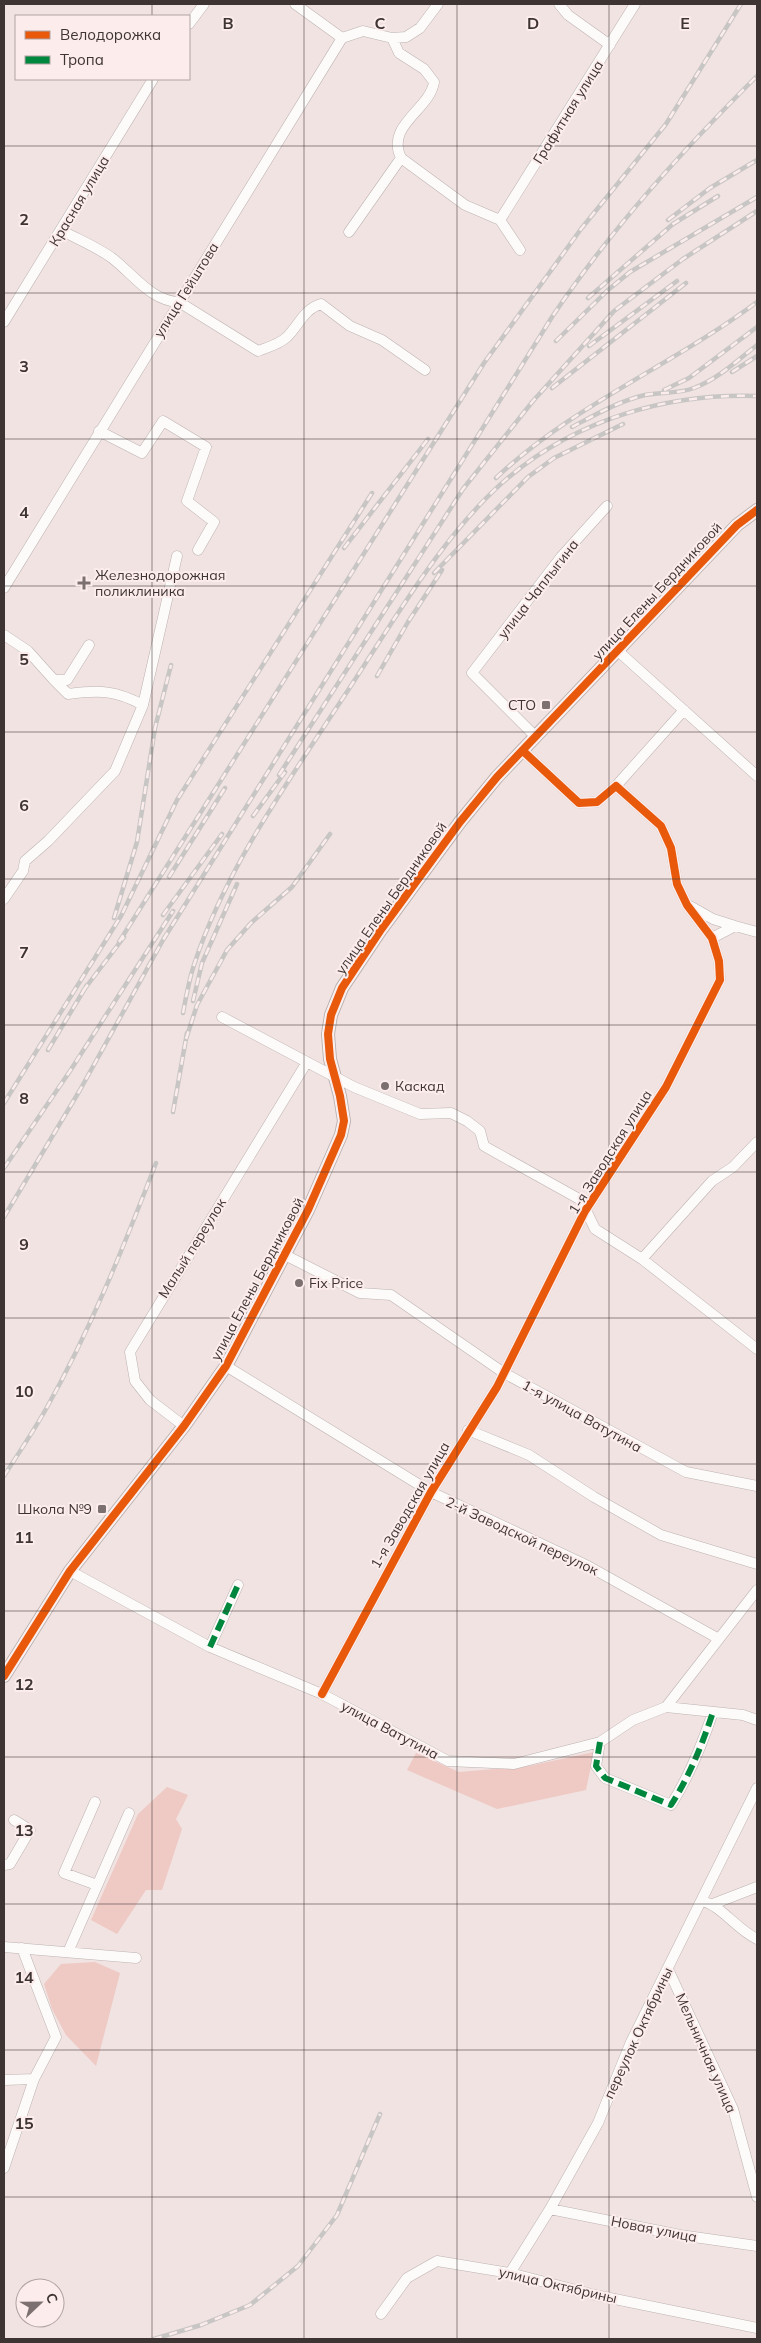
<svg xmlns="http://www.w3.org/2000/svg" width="761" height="2343" font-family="Mulish,sans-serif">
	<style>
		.green { fill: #efc9c4 }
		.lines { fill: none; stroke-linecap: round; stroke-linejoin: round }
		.minor-casing { stroke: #bdb3b2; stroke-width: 11 }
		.tertiary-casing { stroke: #bdb3b2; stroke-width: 14 }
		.minor { stroke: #fdfbfa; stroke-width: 10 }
		.tertiary { stroke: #fdfbfa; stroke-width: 12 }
		.rail-casing { stroke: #c8c5c5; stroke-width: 4.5 }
		.rail { stroke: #fcedec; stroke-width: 2.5; stroke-dasharray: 8; stroke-linecap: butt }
		.quiet { stroke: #00873e; stroke-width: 6; stroke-dasharray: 12 6; stroke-linecap: butt }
		.cycleway-casing { stroke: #fcedec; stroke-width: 11 }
		.cycleway { stroke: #e8590c; stroke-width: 8 }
		.grid { fill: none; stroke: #3e3433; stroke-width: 1; stroke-opacity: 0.55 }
		.poi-dot { fill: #7c7170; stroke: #fcedec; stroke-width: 2 }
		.labels { text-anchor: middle; stroke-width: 4; stroke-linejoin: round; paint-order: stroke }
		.street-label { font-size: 14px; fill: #3e3433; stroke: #fcedec }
		.poi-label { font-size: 14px; fill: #3e3433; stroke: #fcedec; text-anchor: start }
		.grid-label { font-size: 16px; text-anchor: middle; font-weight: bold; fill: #3e3433; stroke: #fcedec; stroke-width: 4; stroke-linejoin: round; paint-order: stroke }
	</style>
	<rect width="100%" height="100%" fill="#f0e3e1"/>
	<path class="green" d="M594,1752L586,1790L497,1809L407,1770L416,1753L459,1772L529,1766Z
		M167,1787L188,1795L176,1819L182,1829L162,1890H146L117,1934L91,1920L138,1814Z
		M95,1962L120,1973L96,2066L66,2035L52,2009L44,1984L61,1964Z"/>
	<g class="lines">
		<g class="minor-casing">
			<path id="minor" d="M295,4L342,38
				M559,4L568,15L610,45
				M189,24L204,4
				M401,158L465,205L500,220L520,250
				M500,220L635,4
				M61,230C77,239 97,247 112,258C133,274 151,301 179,302L258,351C268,347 278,345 287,337C299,325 304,309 321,304L350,326L382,340L425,370
				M349,232L401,158C385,125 430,110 434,82L424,69L399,53L392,38
				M4,322L153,79
				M99,431L142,453L163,421L206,447L187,501L214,522L198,550
				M4,588L342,38L363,31L392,38L406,37L420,28L438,4
				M4,635L28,651L54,680H67L89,645
				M618,651L757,776
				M54,680L68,694C99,690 115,690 143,705
				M536,737L472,673L561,557L607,506
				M616,786L684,710
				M4,899L23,871L25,861L48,841L115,771L143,705L177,556
				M690,906L713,919L735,926
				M712,938L735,926L757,932
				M222,1017L354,1087L420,1114L451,1113L467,1121L480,1131L484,1146L581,1200L595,1229L642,1259L757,1349
				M285,1255L360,1293L391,1295L504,1373L686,1472L757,1486
				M642,1259L712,1181L733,1167L757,1142
				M226,1366L431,1492L588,1566L719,1639
				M184,1426L150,1400L135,1381L130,1352L307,1062
				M468,1430L529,1455L594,1497L661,1535L757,1564
				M70,1571L210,1647L322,1694L448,1761L514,1764L600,1742L633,1720L666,1707L743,1715L757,1720
				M210,1647L238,1585
				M322,1694L431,1492L497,1387L585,1211L666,1087L720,980L719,961L712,938L687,905L677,884L671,848L661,826L616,786L597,802L579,803L523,751
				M666,1707L757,1590
				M600,1742L596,1766L605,1778L671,1805C690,1775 702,1745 713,1712
				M95,1802L64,1873L97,1885
				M4,1865L10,1864L30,1830L14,1820
				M702,1901C722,1906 736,1929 757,1939
				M713,1904L757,1887
				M4,1947L136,1958
				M68,1952L129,1813
				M668,1969L733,2109L757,2197
				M4,2080L34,2079
				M4,2168L34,2079L56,2037L22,1948
				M550,2209L680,2235L757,2246
				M510,2273L550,2209L598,2123L631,2042L757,1788
				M381,2314L407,2278L437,2261L510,2273L595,2295L757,2328"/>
		</g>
		<g class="tertiary-casing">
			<path id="tertiary" d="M4,1676L70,1571L184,1426L226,1366L308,1210L341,1135L344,1121L340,1096L330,1059L328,1034L331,1015L342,988L380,931L460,822L497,777L737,525L757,510"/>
		</g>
		<use href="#minor" class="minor"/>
		<use href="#tertiary" class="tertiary"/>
		<g class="rail-casing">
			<path id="rail" d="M668,220L710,188L757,160
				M588,298L673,224L718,196
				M556,341L608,290L630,272L757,197
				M589,346L677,281
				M732,372L757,356
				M552,388L686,283
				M664,390L689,378L757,327
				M572,427C595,415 619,401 645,395C661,392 678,394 694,388C718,379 738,360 757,345
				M496,478C573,405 673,365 757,302
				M344,548L428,439
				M434,573L528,477L554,458L623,424
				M377,676L408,622L442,570
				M279,775L463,489L533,401L614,311L683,259L757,211
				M253,816L285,772
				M169,877L225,788
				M163,915L222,834
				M114,918L137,842L155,728L171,665
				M119,942L484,363L581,229L666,124L741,4
				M83,991L124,937
				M193,1001L202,963L237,884
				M183,1013C186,997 189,980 194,965C227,863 298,768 356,678C399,612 449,527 509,477C578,419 668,393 757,396
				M186,1039L197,1005L227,950L251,923L292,887L330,834
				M48,1050L87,985
				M4,1103L121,916L177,800L372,493
				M173,1112L187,1033
				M4,1168L70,1071L173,911
				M4,1217L80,1090L163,940L552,317C611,229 682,151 757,76
				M4,1476C18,1454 33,1432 46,1409C90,1331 124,1246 156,1163
				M154,2339L201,2325L250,2305L298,2266L337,2215L380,2114"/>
		</g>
		<use href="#rail" class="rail"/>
		<path class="quiet" d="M210,1647L238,1585
			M600,1742L596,1766L605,1778L671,1805C690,1775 702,1745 713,1712"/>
		<g class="cycleway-casing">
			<path id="cycleway" d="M4,1676L70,1571L184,1426L226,1366L308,1210L341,1135L344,1121L340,1096L330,1059L328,1034L331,1015L342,988L380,931L460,822L497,777L737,525L757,510
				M322,1694L431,1492L497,1387L585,1211L666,1087L720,980L719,961L712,938L687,905L677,884L671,848L661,826L616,786L597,802L579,803L523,751"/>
		</g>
		<use href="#cycleway" class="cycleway"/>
	</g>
	<path class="grid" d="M152,4V16M304,4V2339M457,4V2339M609,4V2339M152,79V2339M4,146H757M4,293H757M4,439H757M4,586H757M4,732H757M4,879H757M4,1025H757M4,1172H757M4,1318H757M4,1464H757M4,1611H757M4,1757H757M4,1904H757M4,2050H757M4,2197H757"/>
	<g class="poi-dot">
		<path d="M81.5 575.5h5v5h5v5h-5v5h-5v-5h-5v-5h5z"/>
		<rect x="541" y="700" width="10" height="10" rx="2.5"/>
		<circle cx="385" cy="1086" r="5"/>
		<circle cx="299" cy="1283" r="5"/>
		<rect x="97" y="1504" width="10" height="10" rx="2.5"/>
	</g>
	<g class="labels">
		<g class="street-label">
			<text transform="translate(568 112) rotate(-58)" y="5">Графитная улица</text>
			<text transform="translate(79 201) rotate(-59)" y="5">Красная улица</text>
			<text transform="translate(186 290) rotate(-58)" y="5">улица Гейштова</text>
			<text transform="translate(538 589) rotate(-52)" y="5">улица Чаплыгина</text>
			<text transform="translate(657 591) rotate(-47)" y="5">улица Елены Бердниковой</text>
			<text transform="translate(391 898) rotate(-55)" y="5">улица Елены Бердниковой</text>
			<text transform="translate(610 1152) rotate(-58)" y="5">1-я Заводская улица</text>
			<text transform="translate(192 1248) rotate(-58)" y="5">Малый переулок</text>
			<text transform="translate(257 1279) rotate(-62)" y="5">улица Елены Бердниковой</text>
			<text transform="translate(582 1416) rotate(29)" y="5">1-я улица Ватутина</text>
			<text transform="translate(410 1505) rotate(-60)" y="5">1-я Заводская улица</text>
			<text transform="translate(522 1536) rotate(25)" y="5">2-й Заводской переулок</text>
			<text transform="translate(390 1730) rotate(28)" y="5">улица Ватутина</text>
			<text transform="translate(638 2033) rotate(-65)" y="5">переулок Октябрины</text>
			<text transform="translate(706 2053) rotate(66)" y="5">Мельничная улица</text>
			<text transform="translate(654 2229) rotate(11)" y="5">Новая улица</text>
			<text transform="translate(558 2285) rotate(13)" y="5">улица Октябрины</text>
		</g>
		<g class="poi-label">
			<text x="95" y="580">Железнодорожная<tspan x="95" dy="16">поликлиника</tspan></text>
			<text x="536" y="710" text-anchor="end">СТО</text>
			<text x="395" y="1091">Каскад</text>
			<text x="309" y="1288">Fix Price</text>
			<text x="92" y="1514" text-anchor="end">Школа №9</text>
		</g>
	</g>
	<g class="grid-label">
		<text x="228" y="29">B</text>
		<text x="380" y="29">C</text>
		<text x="533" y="29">D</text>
		<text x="685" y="29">E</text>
		<text x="24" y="225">2</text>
		<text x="24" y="372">3</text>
		<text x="24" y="518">4</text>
		<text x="24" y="665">5</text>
		<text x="24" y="811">6</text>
		<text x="24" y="958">7</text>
		<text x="24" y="1104">8</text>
		<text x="24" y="1250">9</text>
		<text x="24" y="1397">10</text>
		<text x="24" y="1543">11</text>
		<text x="24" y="1690">12</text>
		<text x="24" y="1836">13</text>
		<text x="24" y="1983">14</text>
		<text x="24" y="2129">15</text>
	</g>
	<rect width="761" height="2343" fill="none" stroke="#3e3433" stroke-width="10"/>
	<rect x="15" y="15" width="175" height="65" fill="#fcedec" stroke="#b0a3a2"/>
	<rect x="25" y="31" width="25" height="8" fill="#e8590c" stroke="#b0a3a2"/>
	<text x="60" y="40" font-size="15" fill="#3e3433">Велодорожка</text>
	<rect x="25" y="56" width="25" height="8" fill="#00873e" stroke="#b0a3a2"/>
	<text x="60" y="65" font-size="15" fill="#3e3433">Тропа</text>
	<g transform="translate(40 2303) rotate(68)"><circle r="24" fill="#fcedec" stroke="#b0a3a2"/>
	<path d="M0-4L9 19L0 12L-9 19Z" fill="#7c7170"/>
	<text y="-8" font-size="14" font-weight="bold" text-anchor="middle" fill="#3e3433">С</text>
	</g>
</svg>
